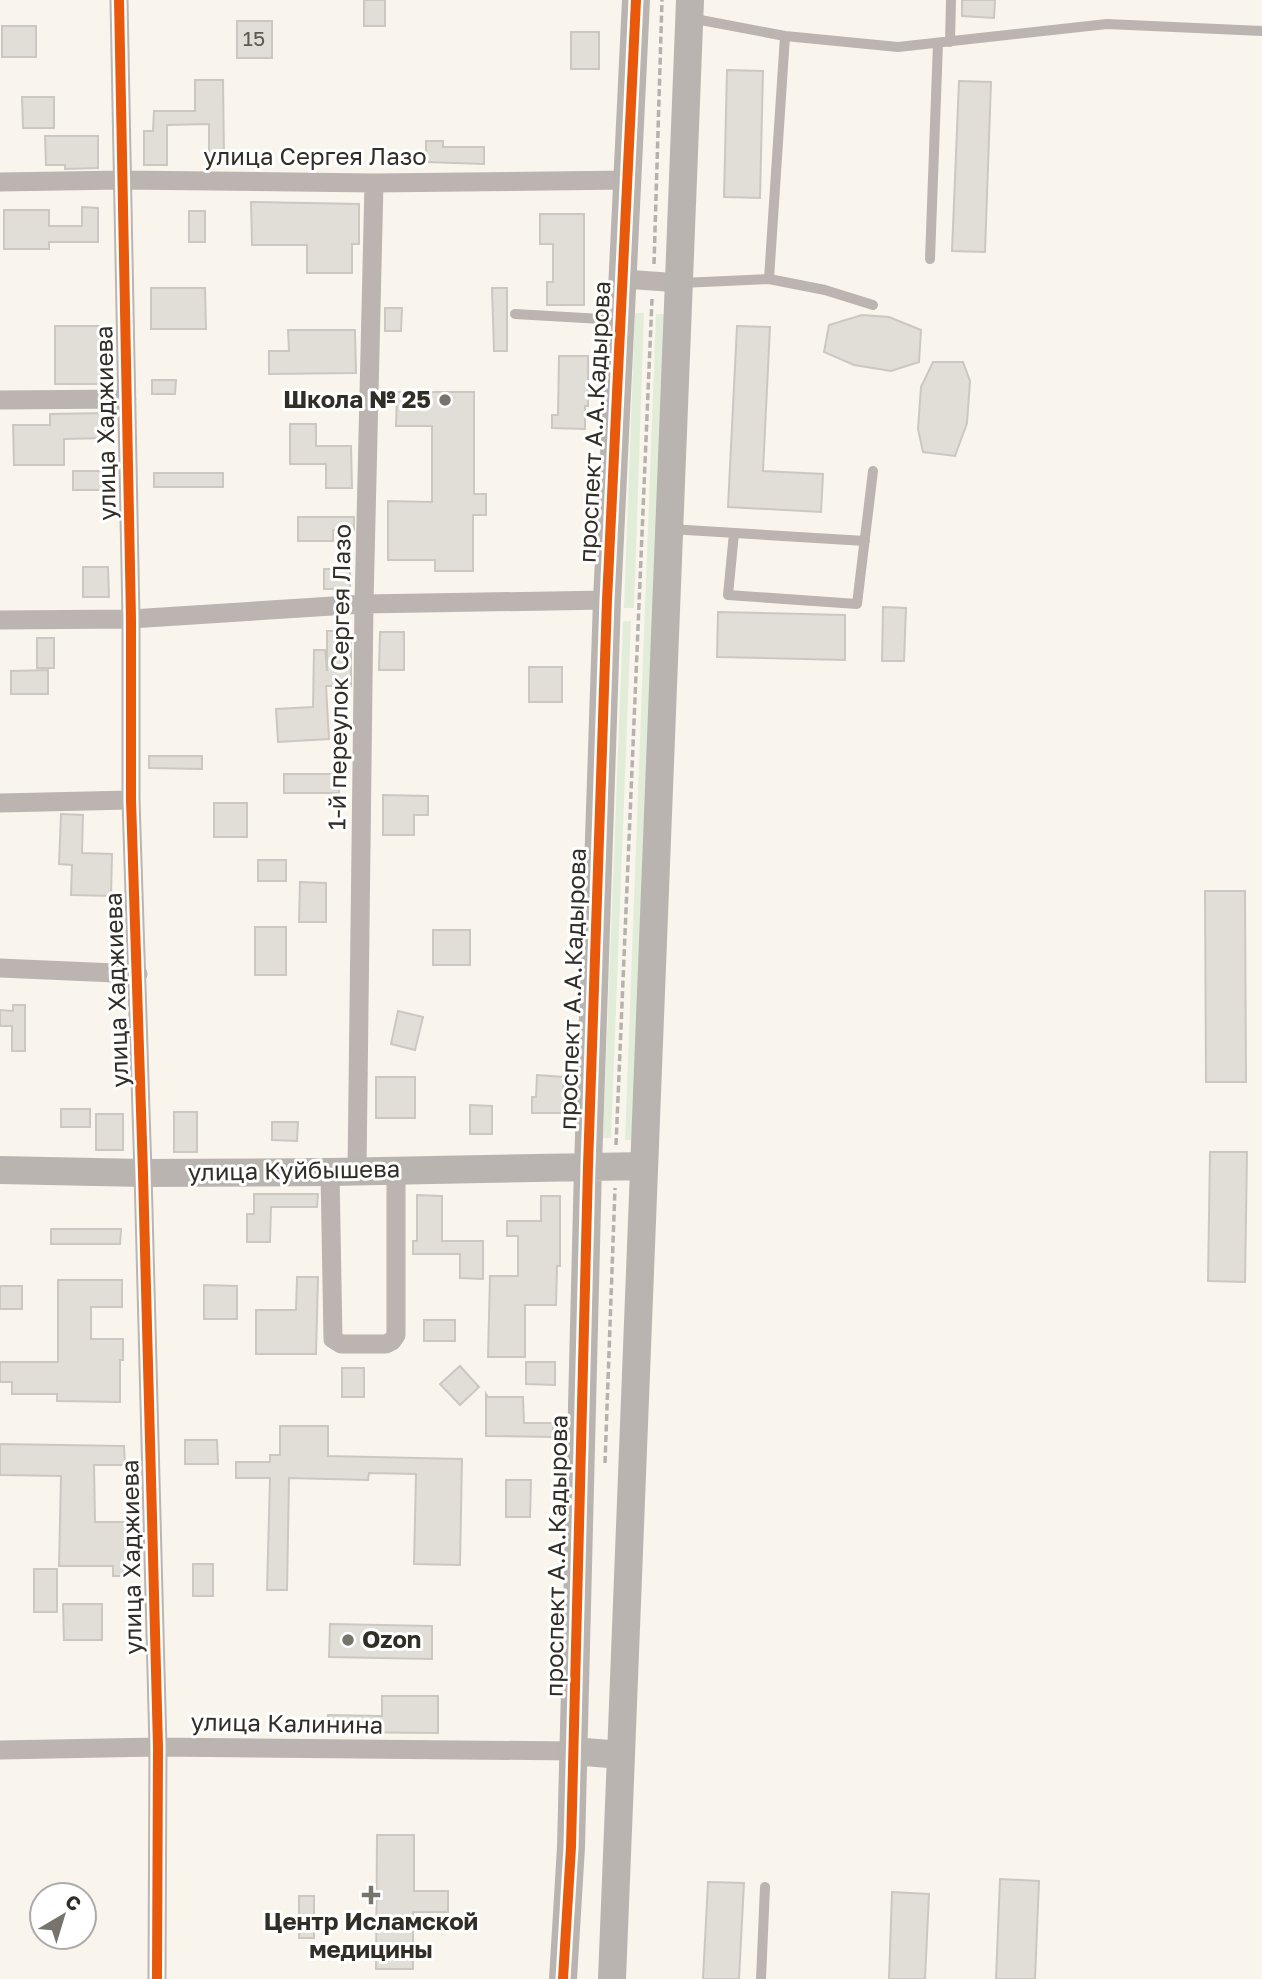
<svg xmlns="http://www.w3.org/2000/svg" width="1262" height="1979" font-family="'Golos Text',sans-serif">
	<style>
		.green { fill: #e1edd8 }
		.building { fill: #e1ded7; stroke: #ccc8c1; stroke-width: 2 }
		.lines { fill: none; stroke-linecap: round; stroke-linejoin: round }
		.path { stroke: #b5b1ac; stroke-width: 3.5; stroke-dasharray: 7 3.5; stroke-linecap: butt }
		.lane { stroke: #bbb4b0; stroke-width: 10 }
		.street { stroke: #bbb4b0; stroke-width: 19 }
		.secondary { stroke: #b9b4b0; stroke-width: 28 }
		.cycleway-casing { stroke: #fff; stroke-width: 15 }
		.cycleway { stroke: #e8590c; stroke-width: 10 }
		.poi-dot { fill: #77746d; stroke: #fff; stroke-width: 2.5 }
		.labels { text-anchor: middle; stroke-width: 6; stroke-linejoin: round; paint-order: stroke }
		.number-label { font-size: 21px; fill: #5d5a54 }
		.street-label { font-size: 24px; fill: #312e28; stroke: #fff }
		.poi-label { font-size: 24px; font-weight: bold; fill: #312e28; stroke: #fff; text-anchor: end }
	</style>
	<rect width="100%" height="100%" fill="#f9f5ec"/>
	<path class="green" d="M635,313H644L634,608H624Z
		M656,314H665L634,1140H625Z
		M623,621H631L611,1138H603Z"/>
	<path class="building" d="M364,0H385V26H364Z
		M962,0H995L994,18L962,16Z
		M237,21H272V58H237Z
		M2,26H36V57H2Z
		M571,32H599V69H571Z
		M727,70L763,71L760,198L724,197Z
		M195,80H223L224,158H209V124L167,125V165H144V131H153L154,111H195Z
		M959,81L991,82L985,252L952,251Z
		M22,97H54V128H23Z
		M45,136H98V168L65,169V165H46Z
		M426,141H443V147H484V164L426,162Z
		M251,202L359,204V244H352V273H307V245H252Z
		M82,207L98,208V242H49V249H4V210H49V226H82Z
		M189,211H205V242H189Z
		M540,214H584V305H547V282H553V244H540Z
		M151,288H205L206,329H151Z
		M492,288H507V351H494Z
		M385,308H402L401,331H385Z
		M862,315L889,317L921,330L919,362L891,371L854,365L824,352L829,325Z
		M55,326H100V384H55Z
		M737,326L770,327L763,471L823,474L821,512L728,507Z
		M288,330H355L356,373L269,374V351H289Z
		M559,356H588V406H585V429L552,428V415H558Z
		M933,362H963L970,381L967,423L955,456L923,452L918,429L921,387Z
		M152,380H176L175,394H152Z
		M397,392H474V494H486V515H473V571H435V560H388V501L432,502V426H396Z
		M105,413V438L64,439V465H14L13,425H50V414Z
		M290,424H316V446H351L352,488H326V464H290Z
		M73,471H102V490H73Z
		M154,473H223V487H154Z
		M298,517H354V530H333V541H298Z
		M83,567H108L109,597H83Z
		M324,569H350V589H324Z
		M883,607L906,608L904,661H882Z
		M718,612L845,615V660L717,657Z
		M327,631H351V686H326L329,739L278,742L276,709L313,707L314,650H325L327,671Z
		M380,632H404V670H379Z
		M37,638H54V668H37Z
		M529,667H562V702H529Z
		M48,670V694H11V671Z
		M149,756H202V769L149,768Z
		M284,774H339V793H284Z
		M383,795L428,796V815H414V835H383Z
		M214,803H247V837H214Z
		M61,814L83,815L82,853L112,854L111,896L71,895L72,865L59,864Z
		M258,860H286V881H258Z
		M300,882L326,883V922H299Z
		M1205,891H1245L1246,1082H1206Z
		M255,927H286V975H255Z
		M433,930H470V965H433Z
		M13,1005H25V1051H12V1026H0V1010L13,1011Z
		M398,1011L423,1017L415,1050L391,1044Z
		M537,1075L564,1077L563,1097H566V1113H532V1097H536Z
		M376,1077H415V1118H376Z
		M470,1105L492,1106V1134H470Z
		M61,1109H90V1127H61Z
		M174,1112H197V1152H174Z
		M96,1114H123V1150H96Z
		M272,1122H298L297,1141L272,1140Z
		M1210,1152H1247L1245,1282L1208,1281Z
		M254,1194H318L317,1207H271L270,1242H247V1214H254Z
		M417,1195L442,1196V1241H483V1279L460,1278V1254H413V1241H417Z
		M541,1196H560V1266H557L556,1305H525V1357H488L490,1276H518V1236H507V1221H541Z
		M51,1229H121L120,1244H51Z
		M297,1277H318L316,1354H256V1310H296Z
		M58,1280H122V1307H91V1339H123V1360H120V1402L57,1401V1394H12V1382H0V1362H58Z
		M204,1285L237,1286V1319H204Z
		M0,1286H22V1309H0Z
		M424,1320H455V1341H424Z
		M526,1362H555V1385L526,1384Z
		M460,1366L479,1387L460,1405L440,1384Z
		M342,1368H364V1397H342Z
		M486,1394L488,1397H523L524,1423H553V1437L486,1436Z
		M280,1426H328V1456L462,1459L460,1565L414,1564L416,1474L369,1473L368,1480L289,1478L287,1590H267L270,1478H236V1462H270V1455H280Z
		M185,1440H217L218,1464H185Z
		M0,1444L124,1446L125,1465H94L95,1522H127L128,1576H113V1566H59L61,1476L0,1475Z
		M506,1480H531L530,1517H506Z
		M193,1564H213V1596H193Z
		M34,1569H57V1612H34Z
		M63,1604H102V1640H64Z
		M330,1624L432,1626V1659L329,1657Z
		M382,1696H438V1733L328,1732V1715L382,1716Z
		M377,1835H414V1891H448V1912H413V1969H376Z
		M1000,1879L1039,1881L1035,1979H996Z
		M708,1882L744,1883L739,1979H703Z
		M892,1892L929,1894L925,1979H889Z
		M299,1896H314V1938H299Z"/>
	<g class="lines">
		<path class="path" d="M654,264L662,0
			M616,1145L652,299
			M605,1463L615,1188"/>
		<path class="lane" d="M690,18L785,36L898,47L1107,24L1262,31
			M950,42L951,0
			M930,259L938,43
			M769,279L785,36
			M681,283L769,279L825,290L873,305
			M515,314L619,320
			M670,529L865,541
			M734,533L728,595L857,604L873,471
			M761,1979L765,1887"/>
		<path class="street" d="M119,0L131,619V800L143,1173L158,1747L157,1979
			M0,182L122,180L374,183L629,180
			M623,279L681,283
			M0,400L127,399
			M0,620L131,619L364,604L607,600
			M0,803L131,800
			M0,968L138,974
			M357,1171L364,604L374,183
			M330,1172L333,1339L341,1344H386L392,1341L396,1335V1170
			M0,1750L158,1747L573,1751"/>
		<path class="secondary" d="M0,1170L143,1173L330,1172L644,1166
			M573,1751L621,1755L612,1979
			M621,1755L690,0
			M563,1979L571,1847L588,1166L607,600L636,0"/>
		<g class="cycleway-casing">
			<path id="cycleway" d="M119,0L131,619V800L143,1173L158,1747L157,1979
				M563,1979L571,1847L588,1166L607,600L636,0"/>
		</g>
		<use href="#cycleway" class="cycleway"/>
	</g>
	<g class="poi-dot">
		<circle cx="445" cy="400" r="7"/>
		<circle cx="348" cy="1640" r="7"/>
		<path d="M367.5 1884.5h7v7h7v7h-7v7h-7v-7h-7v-7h7z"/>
	</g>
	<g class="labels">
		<g class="number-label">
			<text x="254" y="46">15</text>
		</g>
		<g class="street-label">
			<text x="315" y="165">улица Сергея Лазо</text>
			<text transform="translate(595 422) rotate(-87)" y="8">проспект А.А.Кадырова</text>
			<text transform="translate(106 423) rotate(-91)" y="8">улица Хаджиева</text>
			<text transform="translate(340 677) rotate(-89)" y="8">1-й переулок Сергея Лазо</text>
			<text transform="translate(573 989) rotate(-88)" y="8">проспект А.А.Кадырова</text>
			<text transform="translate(117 990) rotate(-92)" y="8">улица Хаджиева</text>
			<text transform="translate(294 1171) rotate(-1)" y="8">улица Куйбышева</text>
			<text transform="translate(557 1556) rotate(-89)" y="8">проспект А.А.Кадырова</text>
			<text transform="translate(132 1557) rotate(-91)" y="8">улица Хаджиева</text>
			<text transform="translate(287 1724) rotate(1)" y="8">улица Калинина</text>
		</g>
		<g class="poi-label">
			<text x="431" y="408">Школа № 25</text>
			<text x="362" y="1648" text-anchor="start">Ozon</text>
			<text x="371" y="1930" text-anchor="middle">Центр Исламской<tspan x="371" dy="28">медицины</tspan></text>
		</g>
	</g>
	<g transform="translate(63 1916) rotate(38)"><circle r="33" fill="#ffffff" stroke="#adaba9" stroke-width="2"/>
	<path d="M0-5L12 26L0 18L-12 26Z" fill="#77746d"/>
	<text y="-10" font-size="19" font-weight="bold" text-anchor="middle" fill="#312e28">С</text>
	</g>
</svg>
